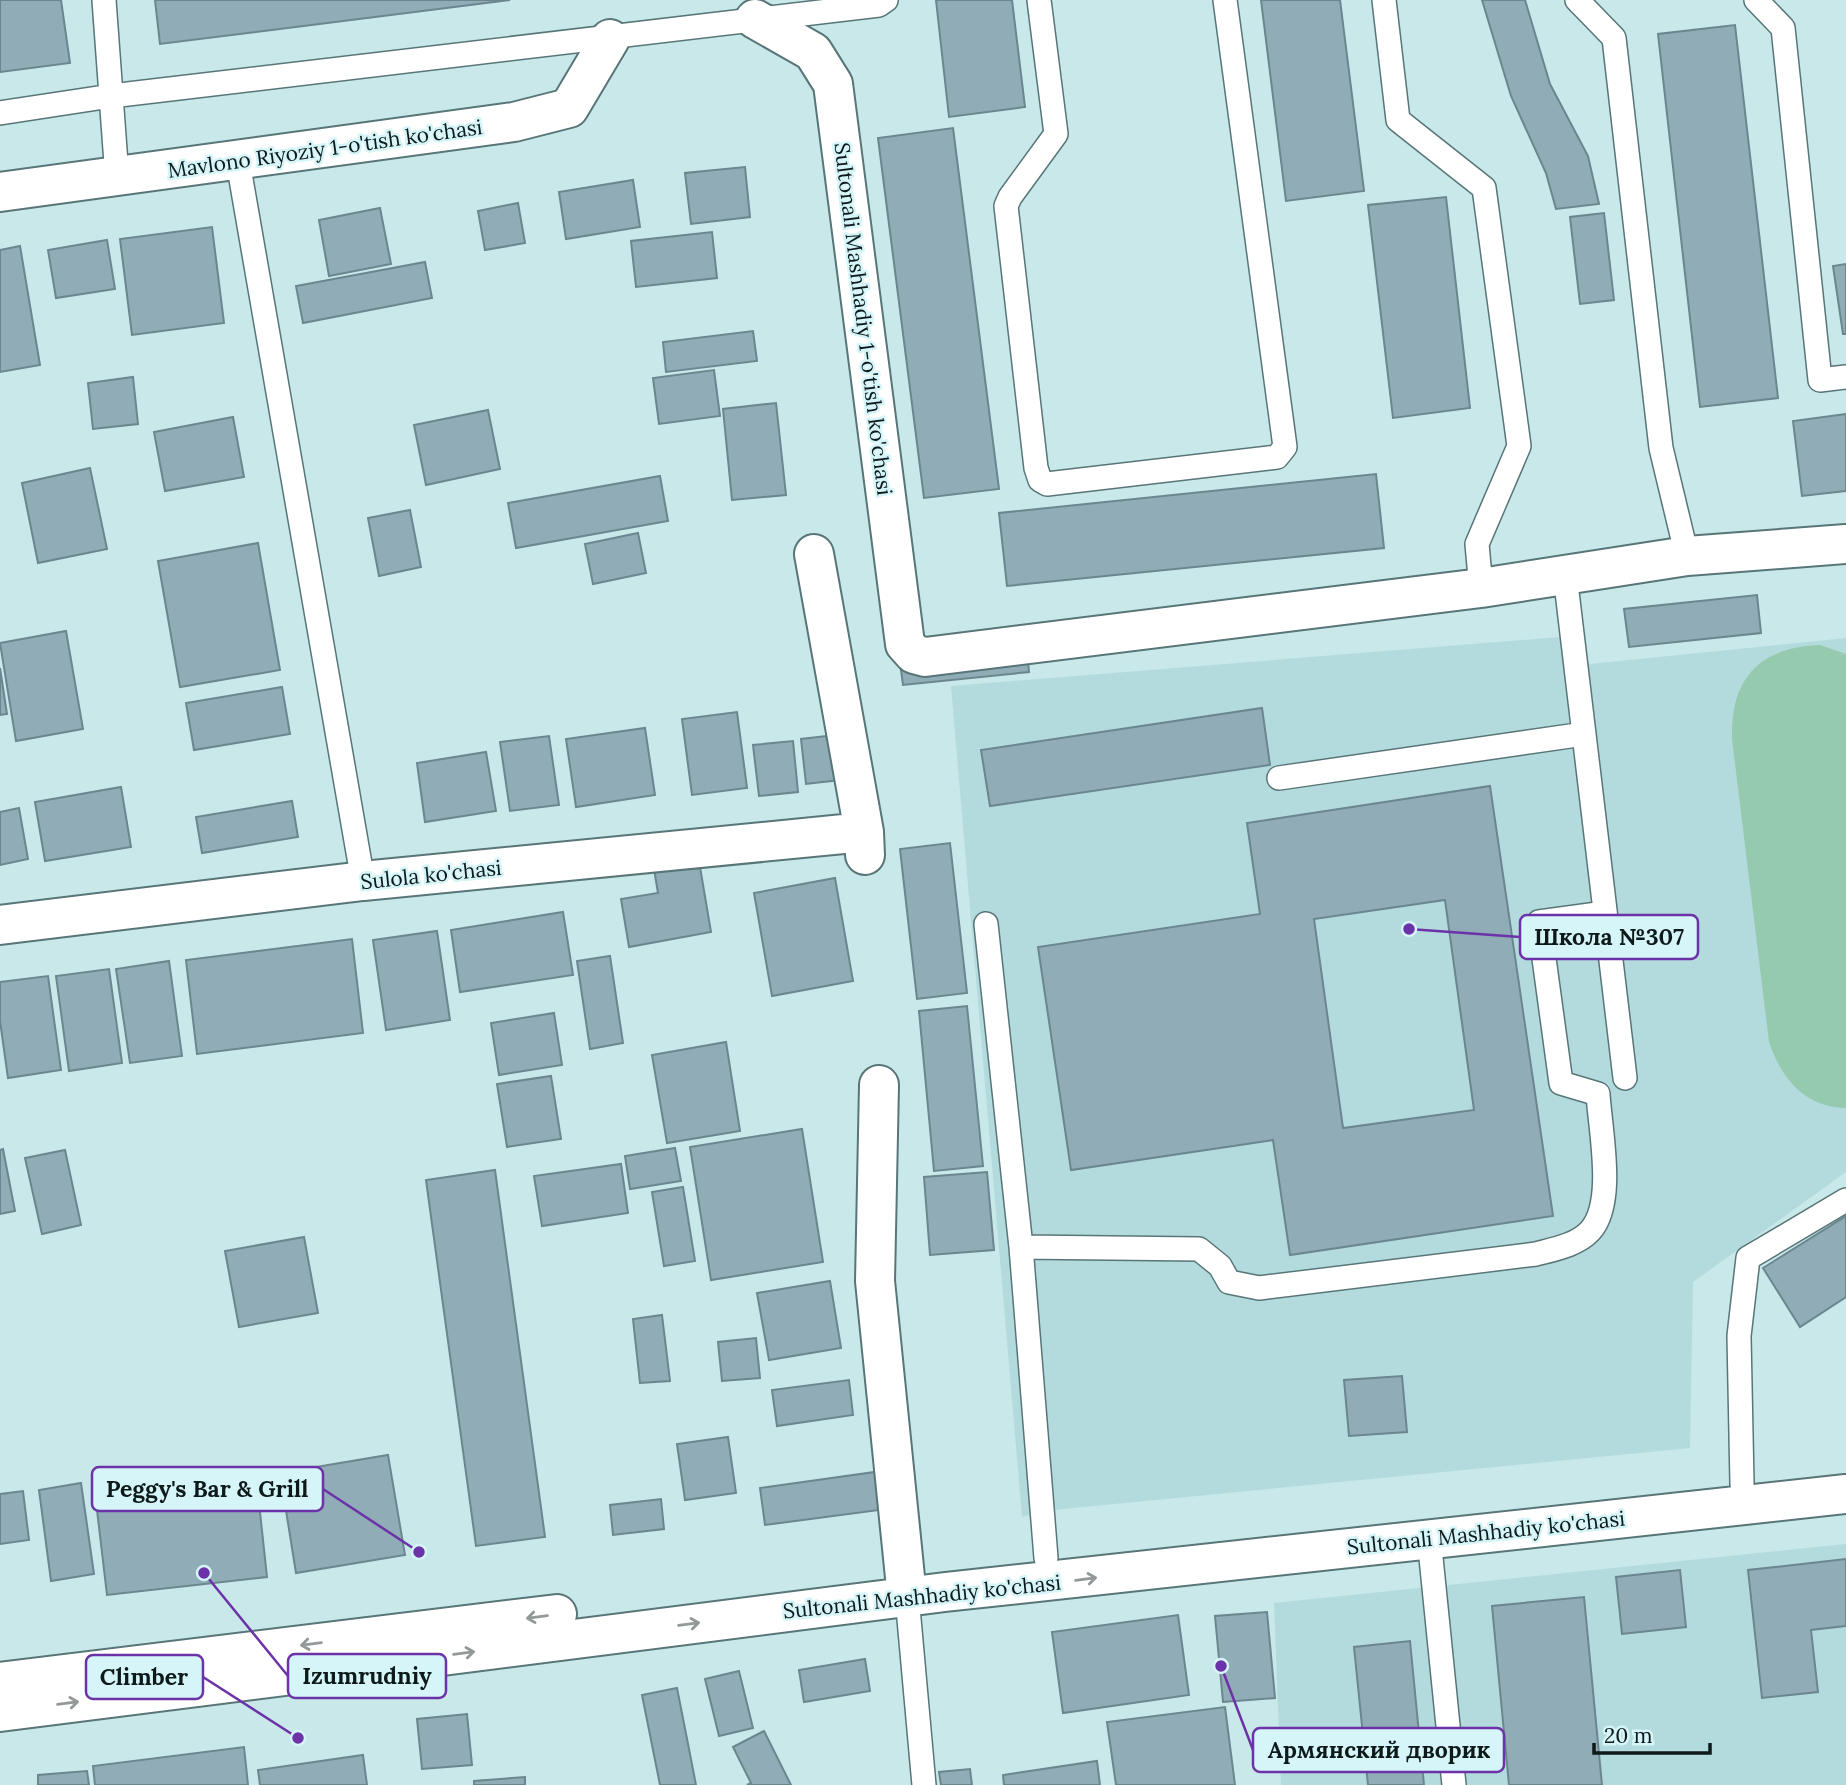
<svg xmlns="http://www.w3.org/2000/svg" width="1846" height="1785" font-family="Lora,serif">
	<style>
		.built { fill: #b3dbde }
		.green { fill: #96caaf }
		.building { fill: #90acb6; stroke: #6b868f; stroke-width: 2; fill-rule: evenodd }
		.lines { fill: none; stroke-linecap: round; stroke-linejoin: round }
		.service-casing { stroke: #587577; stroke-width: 26 }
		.minor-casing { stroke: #587577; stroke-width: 42 }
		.tertiary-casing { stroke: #587577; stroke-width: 42 }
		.service { stroke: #fff; stroke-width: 23 }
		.minor { stroke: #fff; stroke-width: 38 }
		.tertiary { stroke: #fff; stroke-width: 38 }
		.oneway { stroke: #939898 }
		.labels { text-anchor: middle; stroke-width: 5; stroke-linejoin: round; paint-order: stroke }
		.street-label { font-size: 21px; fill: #0e191a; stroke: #d5f5f8 }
		.leader { fill: none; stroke: #6c32a8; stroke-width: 2.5 }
		.callout-dot { fill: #6c32a8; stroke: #d5f5f8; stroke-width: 2.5 }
		.callout { fill: #d5f5f8; stroke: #6c32a8; stroke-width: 2.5 }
		.callout-label { font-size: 23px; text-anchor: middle; font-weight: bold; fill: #0e191a }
	</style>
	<rect width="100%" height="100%" fill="#c8e8ea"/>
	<path class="built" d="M1573,636L1590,664L1846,638V1172L1693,1282L1690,1448L1042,1511L1022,1517L951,686Z
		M1846,1544V1785H1281L1274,1603Z"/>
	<path class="green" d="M1820,645L1846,654V1108C1805,1108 1781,1078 1769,1042L1732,739C1730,678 1760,647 1820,645Z"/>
	<path class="building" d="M0,0H61L70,63L0,72Z
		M155,0H510L160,44Z
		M936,0H1012L1025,107L949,117Z
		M1261,0H1340L1364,191L1286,201Z
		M1482,0H1525L1550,84L1588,156L1599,204L1556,209L1546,173L1511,96Z
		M1735,25L1778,398L1700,407L1658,34Z
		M953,128L999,489L924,498L878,138Z
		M745,167L750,217L691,224L685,173Z
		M633,180L640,227L566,239L559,192Z
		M1446,197L1470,408L1393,418L1368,205Z
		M518,203L525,243L485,250L478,211Z
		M380,208L391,264L329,276L319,220Z
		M1604,213L1614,300L1580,304L1570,217Z
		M212,227L224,323L132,335L120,239Z
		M712,232L717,278L636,287L631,241Z
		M107,240L115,289L56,298L48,250Z
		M20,246L40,365L0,372V250Z
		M425,262L432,298L303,323L296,286Z
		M1846,264V334H1843L1833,266Z
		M753,331L757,361L666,372L663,342Z
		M714,370L720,416L659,424L653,378Z
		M133,377L138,424L93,429L88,383Z
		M776,403L786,495L732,500L723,409Z
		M488,410L500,469L426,485L414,425Z
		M1846,414V491L1802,496L1793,421Z
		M233,417L244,477L165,491L154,432Z
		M90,468L107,549L38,563L22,483Z
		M1376,474L1384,548L1007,586L999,513Z
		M660,476L668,521L516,548L508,503Z
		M410,510L421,567L379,576L368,518Z
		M638,533L646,573L593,584L585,544Z
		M258,543L280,670L180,687L158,561Z
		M1757,595L1761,633L1629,647L1624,609Z
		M66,631L83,729L16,741L0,643Z
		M1027,650L1029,672L903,685L900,663Z
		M0,668L7,714L0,715Z
		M282,687L290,734L194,750L186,703Z
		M1262,708L1270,765L990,806L981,750Z
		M737,712L747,788L692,795L682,719Z
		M645,728L655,795L576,807L566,739Z
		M835,735L840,780L806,784L801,739Z
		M549,736L559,805L510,811L500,742Z
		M793,741L798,792L759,796L753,745Z
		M486,752L496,811L425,822L417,763Z
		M1490,786L1553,1216L1290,1255L1273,1140L1071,1170L1038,947L1260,914L1247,823ZM1445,900L1474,1110L1343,1128L1314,919Z
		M121,787L131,847L45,861L35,802Z
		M292,801L298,837L202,853L196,817Z
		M19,808L28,859L0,865V812Z
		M950,843L967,993L917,999L900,849Z
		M699,861L711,932L629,947L621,899L658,893L654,869Z
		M835,878L853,981L772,996L754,893Z
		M563,912L573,975L460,992L451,930Z
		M437,931L450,1020L386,1030L373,940Z
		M352,939L363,1033L197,1054L186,960Z
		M610,956L623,1043L590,1049L577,961Z
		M169,961L182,1056L130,1063L116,969Z
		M109,969L122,1063L69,1071L56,976Z
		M48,976L61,1070L8,1078L0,1021V982Z
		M967,1006L983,1166L934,1171L919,1011Z
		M554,1013L562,1065L499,1075L491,1023Z
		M726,1042L740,1131L667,1143L652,1055Z
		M551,1076L561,1139L507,1147L497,1084Z
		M802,1129L823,1262L711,1280L690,1147Z
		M675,1148L681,1181L630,1189L625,1156Z
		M3,1149L15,1211L0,1214V1150Z
		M65,1150L81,1225L42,1234L25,1158Z
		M621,1164L628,1213L542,1226L534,1176Z
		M495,1170L545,1537L476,1546L426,1180Z
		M987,1172L994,1250L930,1255L924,1177Z
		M683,1187L695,1261L664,1266L652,1192Z
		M1846,1216V1297L1800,1327L1763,1268Z
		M304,1237L318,1313L239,1327L225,1251Z
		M830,1281L841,1348L769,1360L757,1293Z
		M662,1315L670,1381L640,1383L633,1319Z
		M756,1338L760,1378L722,1381L718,1342Z
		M1402,1376L1407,1432L1349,1436L1344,1380Z
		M849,1380L853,1415L777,1426L772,1390Z
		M728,1437L736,1493L685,1500L677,1444Z
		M388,1455L405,1555L296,1573L280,1473Z
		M882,1471L887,1509L765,1525L760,1488Z
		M256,1475L267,1577L107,1595L95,1493Z
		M81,1483L94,1574L51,1581L39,1490Z
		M23,1491L29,1540L0,1544V1494Z
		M661,1499L664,1529L613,1535L610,1505Z
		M1846,1559V1626L1811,1630L1818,1692L1762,1698L1748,1570Z
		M1680,1570L1686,1627L1622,1634L1616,1577Z
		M1584,1597L1602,1785H1509L1492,1606Z
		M1267,1612L1275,1698L1223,1702L1215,1616Z
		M1178,1615L1189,1695L1063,1713L1052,1632Z
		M1410,1641L1424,1785H1368L1354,1647Z
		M865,1659L870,1691L804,1702L799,1670Z
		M739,1671L753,1728L719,1736L705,1679Z
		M677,1688L689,1749L696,1785H660L642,1695Z
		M1225,1707L1235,1785H1116L1107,1722Z
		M467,1714L472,1765L422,1769L417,1719Z
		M764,1731L791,1785H747L751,1783L733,1747Z
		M244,1747L248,1785H95L93,1766Z
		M363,1755L367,1785H260L258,1770Z
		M1097,1761L1100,1785H1004L1003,1775Z
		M970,1769L972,1785H941L939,1772Z
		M87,1771L89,1785H38V1775Z
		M525,1777V1785H474V1781Z"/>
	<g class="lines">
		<g class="service-casing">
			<path id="service" d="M104,0L117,177
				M1039,0L1056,134L1010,197L1006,206L1036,468L1040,480L1047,484L1277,457L1285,447L1225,0
				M1384,0L1398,120L1484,188L1519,446L1477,544L1481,588
				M1577,0L1614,38L1661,448L1687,556
				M1756,0L1783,28L1820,380L1846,377
				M0,113L111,96L879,5L886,0
				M238,162L363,881
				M1565,575L1625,1078
				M1279,778L1584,734
				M986,924L1021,1247L1199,1249L1220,1266L1229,1282L1259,1288L1536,1254C1555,1249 1577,1245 1590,1231C1616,1203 1600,1130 1598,1094L1561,1083L1539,922L1605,913
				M1021,1247L1046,1558
				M1742,1484L1739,1336L1748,1258L1846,1200
				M1429,1538L1454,1785
				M907,1597L924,1785"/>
		</g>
		<g class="minor-casing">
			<path id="minor" d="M755,19L813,52L833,84L905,644L914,654L925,657L1481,588L1687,556L1846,544
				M0,192L514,122L569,108L610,39
				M814,554L864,832L865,855
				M0,925L363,881L864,832
				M879,1085L875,1281L907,1597"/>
		</g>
		<g class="tertiary-casing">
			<path id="tertiary" d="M0,1682L557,1614
				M0,1712L945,1592L1846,1494"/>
		</g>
		<use href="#service" class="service"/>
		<use href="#minor" class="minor"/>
		<use href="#tertiary" class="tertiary"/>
	</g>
	<defs><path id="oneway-shaft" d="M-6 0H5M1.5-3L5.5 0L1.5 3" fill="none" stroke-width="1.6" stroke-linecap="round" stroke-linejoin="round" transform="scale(1.75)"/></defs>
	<g class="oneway">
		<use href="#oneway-shaft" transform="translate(1086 1579) rotate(-7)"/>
		<use href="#oneway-shaft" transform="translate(537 1617) rotate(173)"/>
		<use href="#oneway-shaft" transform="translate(689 1624) rotate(-7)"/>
		<use href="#oneway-shaft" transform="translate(311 1644) rotate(173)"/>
		<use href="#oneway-shaft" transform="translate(464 1653) rotate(-7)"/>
		<use href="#oneway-shaft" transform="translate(68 1703) rotate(-7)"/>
	</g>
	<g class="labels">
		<g class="street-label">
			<text transform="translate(325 149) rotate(-8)" y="7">Mavlono Riyoziy 1-o'tish ko'chasi</text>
			<text transform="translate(863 319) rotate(83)" y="7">Sultonali Mashhadiy 1-o'tish ko'chasi</text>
			<text transform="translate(431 875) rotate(-6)" y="7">Sulola ko'chasi</text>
			<text transform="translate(1486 1533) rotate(-6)" y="7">Sultonali Mashhadiy ko'chasi</text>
			<text transform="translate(922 1597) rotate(-6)" y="7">Sultonali Mashhadiy ko'chasi</text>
		</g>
	</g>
	<path class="leader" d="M1409 929L1520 937M419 1552L323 1489M204 1573L288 1676M298 1738L203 1677M1221 1666L1253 1750"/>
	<g class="callout-dot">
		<circle cx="1409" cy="929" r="7"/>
		<circle cx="419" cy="1552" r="7"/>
		<circle cx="204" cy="1573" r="7"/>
		<circle cx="298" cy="1738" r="7"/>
		<circle cx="1221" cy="1666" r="7"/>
	</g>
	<g class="callout">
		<rect x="1520" y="915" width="178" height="44" rx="7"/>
		<rect x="92" y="1467" width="231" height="44" rx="7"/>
		<rect x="288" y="1654" width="158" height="44" rx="7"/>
		<rect x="86" y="1655" width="117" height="44" rx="7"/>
		<rect x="1253" y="1728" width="251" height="44" rx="7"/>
	</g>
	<g class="callout-label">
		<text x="1609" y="945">Школа №307</text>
		<text x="207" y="1497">Peggy's Bar &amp; Grill</text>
		<text x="367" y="1684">Izumrudniy</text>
		<text x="144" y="1685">Climber</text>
		<text x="1379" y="1758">Армянский дворик</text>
	</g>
	<path d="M1594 1743v10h116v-10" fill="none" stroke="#0e191a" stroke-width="3.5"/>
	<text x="1604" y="1743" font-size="21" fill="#0e191a" stroke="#d5f5f8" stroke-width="5" paint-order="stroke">20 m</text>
</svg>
